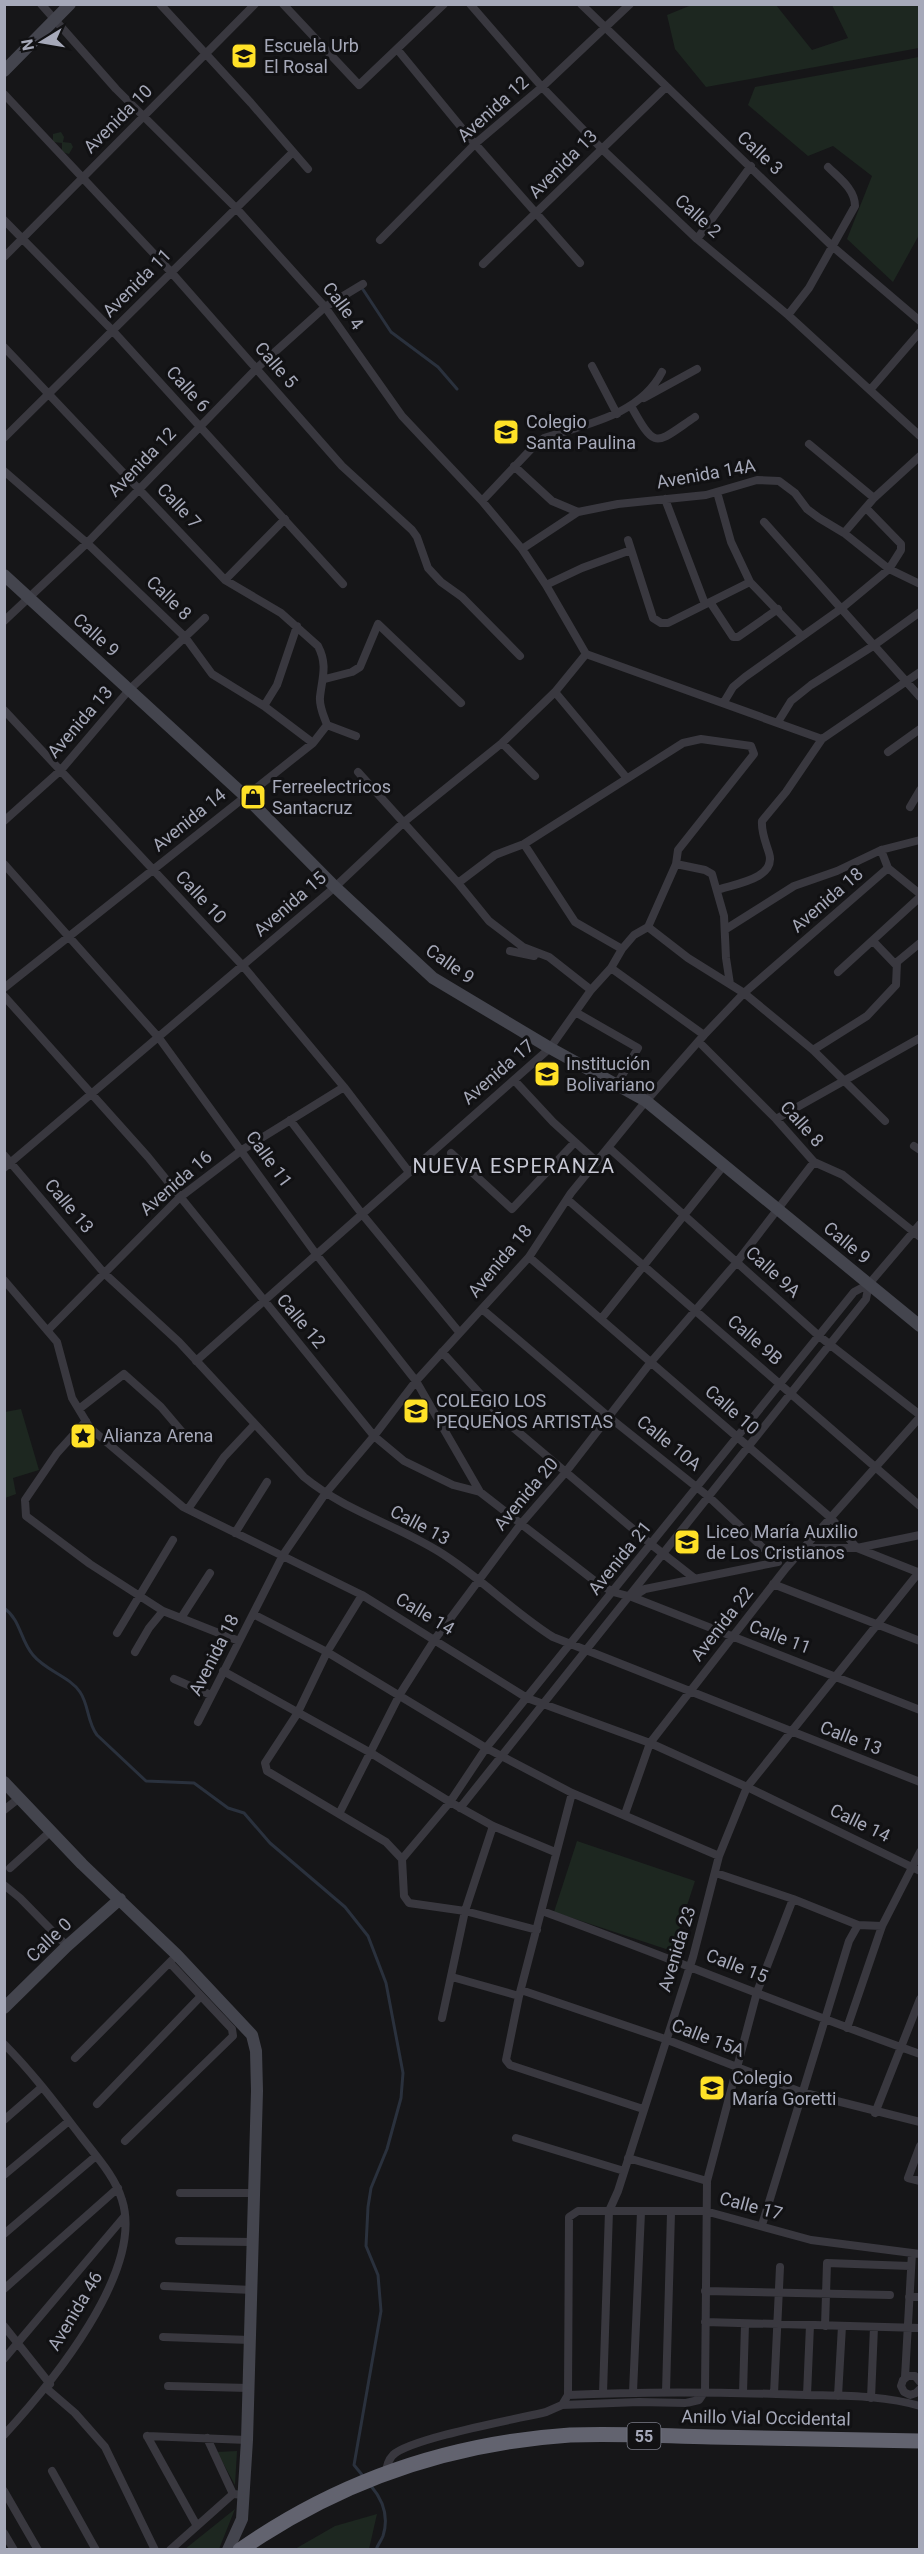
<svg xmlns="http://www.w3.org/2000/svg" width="924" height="2554" font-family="Roboto,sans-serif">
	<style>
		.green { fill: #1d2720 }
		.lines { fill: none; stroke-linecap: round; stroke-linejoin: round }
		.stream { stroke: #2a313d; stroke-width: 3 }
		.street { stroke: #39383f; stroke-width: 8 }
		.secondary { stroke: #44454e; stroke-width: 12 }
		.highway { stroke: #62636f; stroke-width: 15 }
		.labels { text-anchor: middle; stroke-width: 6; stroke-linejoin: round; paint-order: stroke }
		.shield { fill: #111113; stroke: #797b87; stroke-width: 1.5 }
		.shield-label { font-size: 16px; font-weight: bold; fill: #a6a9b9 }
		.poi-label { font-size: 18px; fill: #a6a9b9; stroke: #111113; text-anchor: start }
		.street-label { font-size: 18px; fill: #a6a9b9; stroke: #111113 }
		.neighbourhood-label { font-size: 20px; letter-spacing: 1.5px; fill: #c8c9d5; stroke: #111113 }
	</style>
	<rect width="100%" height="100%" fill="#161618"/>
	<path class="green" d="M694,4L776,5L812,50L848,38L832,5H919V48L706,87L675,49L667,15Z
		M919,57V235L893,282L847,239L872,176L833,146L808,156L748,105L755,87Z
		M61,132L64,137L63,142L71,143L73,147L69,154L62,152V143L53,142V134Z
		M21,1409L39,1470L13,1478L16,1494L5,1498V1412Z
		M577,1841L695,1881L672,1951L554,1912Z
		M237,2451L235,2485L217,2452Z
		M235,2509L219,2549H185Z
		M377,2514L369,2549H295L335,2526Z"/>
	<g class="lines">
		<path class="stream" d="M362,288L391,332L438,367L457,389
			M4,1608C21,1620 20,1640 33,1655C46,1671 69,1676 80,1692C89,1705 87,1722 97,1735L146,1781L194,1783L228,1808L244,1813L270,1843L345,1907L368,1936L386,1983L403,2073L401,2098L387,2149L371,2188L368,2207L366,2246L378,2275L381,2311L354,2465L363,2476
			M371,2486C383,2500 389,2517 383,2536C381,2541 378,2544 376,2550"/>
		<path class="street" d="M41,4L116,89L236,208L325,307L402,416L482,501L522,549L546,585L586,654
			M160,4L251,103L308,169
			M283,4L359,85L444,4
			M470,4L542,87L601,148L697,239L788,315L920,436
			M581,4L832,246L920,321
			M397,49L470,138L580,263
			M4,94L171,272L342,466L412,530L417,537L428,568L441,582L462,597L520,656
			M4,220L113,331L343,584
			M697,239L751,166
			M380,240L476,143L542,87L630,4
			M4,257L255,4
			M483,264L666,87
			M788,315L809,288L855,206C855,189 839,178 828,167
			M4,347L225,580L281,613L318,646C328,665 322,678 320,697C319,707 324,716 327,725
			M592,366L617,414
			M870,390L920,332
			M644,398L697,369
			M631,406C656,451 655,444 695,417
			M4,438L293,152
			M809,444L874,498
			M514,466L552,501L578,512L618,504L706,495L757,480L779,481L795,493L807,509L819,518L844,533L889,569L920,584
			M4,471L87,543L185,637L212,674L264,706L313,743
			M717,492L731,542L750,582L802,636
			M665,499L705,604
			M482,501L534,446L544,438C586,424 640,415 662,372
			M764,522L920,697
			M844,533L874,498L920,456
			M628,540L653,618L661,623H668L750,582
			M522,549L578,512
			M225,580L285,519
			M546,585L582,568L631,550
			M710,602L733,637H738L778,609
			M4,621L87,543L257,368L325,307L363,284
			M586,654L822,739
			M325,679L352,672L360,667L378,624L461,703
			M555,692L626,777
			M724,702L733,687L745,677L842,608L889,569L901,550V544L866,508
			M264,706L277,685L297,626
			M4,710L243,966L344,1087L409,1172
			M778,722L791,701L811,685L873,646L920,612
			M327,725L356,736
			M502,743L535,776
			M888,752L920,729
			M358,772L458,883L489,921L523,947L549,957L591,990
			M910,807L920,790
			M4,821L61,770L129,690L205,618
			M524,844L575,922L622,949
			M881,850L888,868L920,894
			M4,864L159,1038L316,1254L416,1381L480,1492
			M676,864L705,870L712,874L724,916L726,958L730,984
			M717,890C734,884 777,879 769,853C766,843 761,832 762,821L786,792L822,739L920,672
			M648,927L688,958L744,993L813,1050L885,1121
			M726,929L794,886L837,871L881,850L920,840
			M873,941L896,965
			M510,951L534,956
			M611,968L704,1035
			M838,972L920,897
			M4,988L313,743L327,725
			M4,996L148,1157L374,1436L404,1461L453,1485L480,1492L596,1582L613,1592L632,1597L920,1710
			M577,1013L638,1048L617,1084
			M699,1042L776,1119L814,1162L843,1175L920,1237
			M813,1050L867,1016L896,985L897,962L920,943
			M514,1080L553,1122L597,1162
			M776,1119L920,1038
			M290,1120L362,1214L459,1332
			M914,1146L920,1150
			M609,1148L819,1336L920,1415
			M451,1153L512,1209L575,1142
			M4,1155L104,1273L179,1342L304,1477C344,1510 394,1524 438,1551C479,1576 512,1611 553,1637L920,1782
			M4,1168L335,887L404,822L502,743L555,692L586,654
			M568,1200L920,1506
			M529,1257L831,1518L857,1548L920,1573
			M4,1280L57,1342L72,1398L90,1428L183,1507L362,1595L527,1698L650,1743L747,1787L920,1871
			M482,1309L609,1417L709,1497L777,1561
			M601,1319L725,1164
			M49,1329L179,1198L242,1150L344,1087
			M442,1352L503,1419L652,1545L694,1578
			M196,1361L550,1048L591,990L611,968L622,949L634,935L648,927L676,864L678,850L754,754L751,746L701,739L683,743L524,844L495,855L458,883
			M79,1409L124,1374L161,1407L189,1440
			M86,1421L57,1453L25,1500L26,1516L90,1564L163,1611L239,1641
			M188,1509L224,1457L255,1424
			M235,1533L267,1482
			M804,1548H857L920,1535
			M773,1584L920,1641
			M362,1595L327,1652L297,1714L265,1763L267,1771L386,1842L402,1859L404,1896L409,1903L465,1911L537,1930
			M632,1597L645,1589L778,1562
			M253,1614L327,1652L486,1748L572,1793L719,1856
			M181,1618L210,1573
			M117,1633L173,1540
			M135,1652L149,1628L163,1611
			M223,1671L371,1753L450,1802L493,1826L555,1852
			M174,1679L211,1695
			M198,1722L283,1555L325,1494L374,1436L416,1381L529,1257L571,1193L646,1101L704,1035L744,993L888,868
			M572,1793L519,1996L506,2060L510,2065L643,2109
			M460,1808L866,1299L869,1284
			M4,1810L18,1799
			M340,1812L400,1694L435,1639L520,1525L565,1473L651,1362L737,1262L814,1162
			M625,1814L650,1743L786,1568L920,1417
			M402,1859L450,1802L486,1748L854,1292L869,1284L920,1224
			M10,1868L51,1831
			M716,1873L793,1899L858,1925
			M4,1885L20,1898L67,1946
			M542,1911C668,1957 793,2009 920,2054
			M452,1977L519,1996
			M521,1990L665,2039L801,2092L920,2122
			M442,2018L465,1911L493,1826
			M847,2028L882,1926L920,1852
			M4,2044C32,2072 56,2104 80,2135C95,2155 115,2176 122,2200C145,2271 50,2385 4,2435
			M75,2058L172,1960
			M97,2104L201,1996
			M875,2113L920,1999
			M4,2120L42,2087
			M516,2138L624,2171
			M125,2141L233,2036L232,2029L170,1963
			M920,2146L908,2178L920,2181
			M628,2158L707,2181
			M4,2175L69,2121
			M180,2193H254
			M762,2225L849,1941L858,1925L882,1926
			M4,2234L96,2156
			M179,2241L252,2242
			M164,2286L252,2290
			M4,2289L118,2188
			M705,2291L890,2295
			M909,2297H920
			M705,2322L920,2328
			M4,2326L50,2384
			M825,2326L827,2263L910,2266
			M163,2337L250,2340
			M4,2359L124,2217
			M905,2377L912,2253
			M920,2382L915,2376H908L903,2380L901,2386L904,2392L910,2395L916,2393L920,2389
			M168,2386L249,2388
			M46,2388L75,2413L105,2447L155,2550
			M633,2392L641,2212
			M666,2392L671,2213
			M603,2393L609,2211L618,2191L693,1957L719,1856L747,1787L920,1571
			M743,2393L745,2324
			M774,2394L780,2267
			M568,2395C647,2391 726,2392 806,2395C843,2396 883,2395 920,2406
			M807,2395L810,2325
			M838,2396L842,2326
			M871,2398L874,2327
			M562,2405L639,2402L686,2403L699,2400L705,2391L707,2181L757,1992L793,1899
			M147,2436L197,2526
			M147,2436L247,2440
			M207,2438L233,2494
			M52,2471L96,2550
			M386,2472C387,2466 388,2460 393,2455C411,2438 517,2419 546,2412L562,2405L568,2395L569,2217L578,2211H705L811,2240L920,2254
			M4,2491L38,2550
			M4,2533L14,2550
			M170,2550L233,2494L244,2495"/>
		<path class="secondary" d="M4,71L70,4
			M4,575L245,796L335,887L433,978L550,1048L646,1101L920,1326
			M4,1782L82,1864L177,1955L252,2035L256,2051L257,2091L247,2440L242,2519L228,2550
			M4,2008L67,1946L120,1899"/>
		<path class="highway" d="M240,2550C340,2480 449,2443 570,2435C617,2433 664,2436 711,2437C780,2438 850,2439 920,2441"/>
	</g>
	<defs>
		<g id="school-square" transform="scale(1.35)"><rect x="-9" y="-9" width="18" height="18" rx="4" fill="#ffe127" stroke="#111113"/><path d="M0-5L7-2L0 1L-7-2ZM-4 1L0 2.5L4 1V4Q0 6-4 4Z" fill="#111"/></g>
		<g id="shop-square" transform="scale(1.35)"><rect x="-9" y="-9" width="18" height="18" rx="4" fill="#ffe127" stroke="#111113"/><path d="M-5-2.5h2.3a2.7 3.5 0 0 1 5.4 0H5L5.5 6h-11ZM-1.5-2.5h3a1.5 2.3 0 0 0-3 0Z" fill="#111"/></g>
		<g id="sight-square" transform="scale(1.35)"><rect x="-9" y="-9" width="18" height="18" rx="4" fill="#ffe127" stroke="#111113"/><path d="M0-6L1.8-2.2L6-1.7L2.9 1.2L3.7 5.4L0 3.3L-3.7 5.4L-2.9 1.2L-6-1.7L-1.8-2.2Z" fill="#111"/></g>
	</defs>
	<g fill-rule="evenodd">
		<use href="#school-square" x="244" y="56"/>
		<use href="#school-square" x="506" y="432"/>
		<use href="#shop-square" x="253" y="797"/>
		<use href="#school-square" x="547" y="1074"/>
		<use href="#school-square" x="416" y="1411"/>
		<use href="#sight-square" x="83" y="1436"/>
		<use href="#school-square" x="687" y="1542"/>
		<use href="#school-square" x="712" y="2088"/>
	</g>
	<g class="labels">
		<rect class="shield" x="627.5" y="2423" width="33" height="26" rx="4.5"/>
		<g class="shield-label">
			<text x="644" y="2442">55</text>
		</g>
		<g class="poi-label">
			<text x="264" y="52">Escuela Urb<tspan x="264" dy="21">El Rosal</tspan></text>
			<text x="526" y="428">Colegio<tspan x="526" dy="21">Santa Paulina</tspan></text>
			<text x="272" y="793">Ferreelectricos<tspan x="272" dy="21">Santacruz</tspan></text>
			<text x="566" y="1070">Institución<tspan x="566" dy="21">Bolivariano</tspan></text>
			<text x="436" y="1407">COLEGIO LOS<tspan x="436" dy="21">PEQUEÑOS ARTISTAS</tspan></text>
			<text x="103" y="1442">Alianza Arena</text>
			<text x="706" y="1538">Liceo María Auxilio<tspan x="706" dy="21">de Los Cristianos</tspan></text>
			<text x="732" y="2084">Colegio<tspan x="732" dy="21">María Goretti</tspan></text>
		</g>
		<g class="street-label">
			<text transform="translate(493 109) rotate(-42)" y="6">Avenida 12</text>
			<text transform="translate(118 119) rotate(-45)" y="6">Avenida 10</text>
			<text transform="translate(760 153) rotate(43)" y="6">Calle 3</text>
			<text transform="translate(563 164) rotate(-45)" y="6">Avenida 13</text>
			<text transform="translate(698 216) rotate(42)" y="6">Calle 2</text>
			<text transform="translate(137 283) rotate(-45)" y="6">Avenida 11</text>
			<text transform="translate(343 306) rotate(53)" y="6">Calle 4</text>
			<text transform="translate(276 365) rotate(49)" y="6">Calle 5</text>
			<text transform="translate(188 389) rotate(48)" y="6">Calle 6</text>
			<text transform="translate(142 462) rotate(-46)" y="6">Avenida 12</text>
			<text transform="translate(706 474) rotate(-10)" y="6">Avenida 14A</text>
			<text transform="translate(179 506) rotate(47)" y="6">Calle 7</text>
			<text transform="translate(169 598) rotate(44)" y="6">Calle 8</text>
			<text transform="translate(96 635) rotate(42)" y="6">Calle 9</text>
			<text transform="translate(80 722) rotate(-49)" y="6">Avenida 13</text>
			<text transform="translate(189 820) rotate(-39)" y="6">Avenida 14</text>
			<text transform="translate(201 897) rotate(47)" y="6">Calle 10</text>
			<text transform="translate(827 900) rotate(-41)" y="6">Avenida 18</text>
			<text transform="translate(290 904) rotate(-41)" y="6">Avenida 15</text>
			<text transform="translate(450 964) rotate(35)" y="6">Calle 9</text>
			<text transform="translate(498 1072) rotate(-41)" y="6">Avenida 17</text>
			<text transform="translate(802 1124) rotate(48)" y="6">Calle 8</text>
			<text transform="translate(269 1159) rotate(54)" y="6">Calle 11</text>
			<text transform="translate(176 1183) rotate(-41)" y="6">Avenida 16</text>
			<text transform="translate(69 1206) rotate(50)" y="6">Calle 13</text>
			<text transform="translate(847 1243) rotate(40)" y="6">Calle 9</text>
			<text transform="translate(500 1261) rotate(-50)" y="6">Avenida 18</text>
			<text transform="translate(773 1272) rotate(42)" y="6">Calle 9A</text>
			<text transform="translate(301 1321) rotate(50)" y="6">Calle 12</text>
			<text transform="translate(755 1340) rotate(41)" y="6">Calle 9B</text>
			<text transform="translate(732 1410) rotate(41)" y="6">Calle 10</text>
			<text transform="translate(669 1443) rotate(39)" y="6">Calle 10A</text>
			<text transform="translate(526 1494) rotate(-50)" y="6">Avenida 20</text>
			<text transform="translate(420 1525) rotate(28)" y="6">Calle 13</text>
			<text transform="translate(620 1558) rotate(-51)" y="6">Avenida 21</text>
			<text transform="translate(425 1614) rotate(31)" y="6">Calle 14</text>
			<text transform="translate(722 1624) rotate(-52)" y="6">Avenida 22</text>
			<text transform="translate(780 1637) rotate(21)" y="6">Calle 11</text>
			<text transform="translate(214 1655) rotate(-63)" y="6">Avenida 18</text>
			<text transform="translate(851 1738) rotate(21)" y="6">Calle 13</text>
			<text transform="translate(860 1823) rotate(26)" y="6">Calle 14</text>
			<text transform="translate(49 1940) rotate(-44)" y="6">Calle 0</text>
			<text transform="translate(677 1949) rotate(-73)" y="6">Avenida 23</text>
			<text transform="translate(737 1966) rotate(21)" y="6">Calle 15</text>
			<text transform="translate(708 2038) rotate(21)" y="6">Calle 15A</text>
			<text transform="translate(751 2206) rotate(15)" y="6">Calle 17</text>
			<text transform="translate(75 2311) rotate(-59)" y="6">Avenida 46</text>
			<text transform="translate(766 2418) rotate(1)" y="6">Anillo Vial Occidental</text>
		</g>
		<g class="neighbourhood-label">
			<text x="514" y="1173">NUEVA ESPERANZA</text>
		</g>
	</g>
	<rect width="924" height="2554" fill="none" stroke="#a6a9b9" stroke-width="12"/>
	<g transform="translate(42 42) rotate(259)" stroke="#111113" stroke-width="4.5" paint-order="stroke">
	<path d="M0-4.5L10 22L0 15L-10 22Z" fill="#a6a9b9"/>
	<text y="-9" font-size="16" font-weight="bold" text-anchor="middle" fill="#a6a9b9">N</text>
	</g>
</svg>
